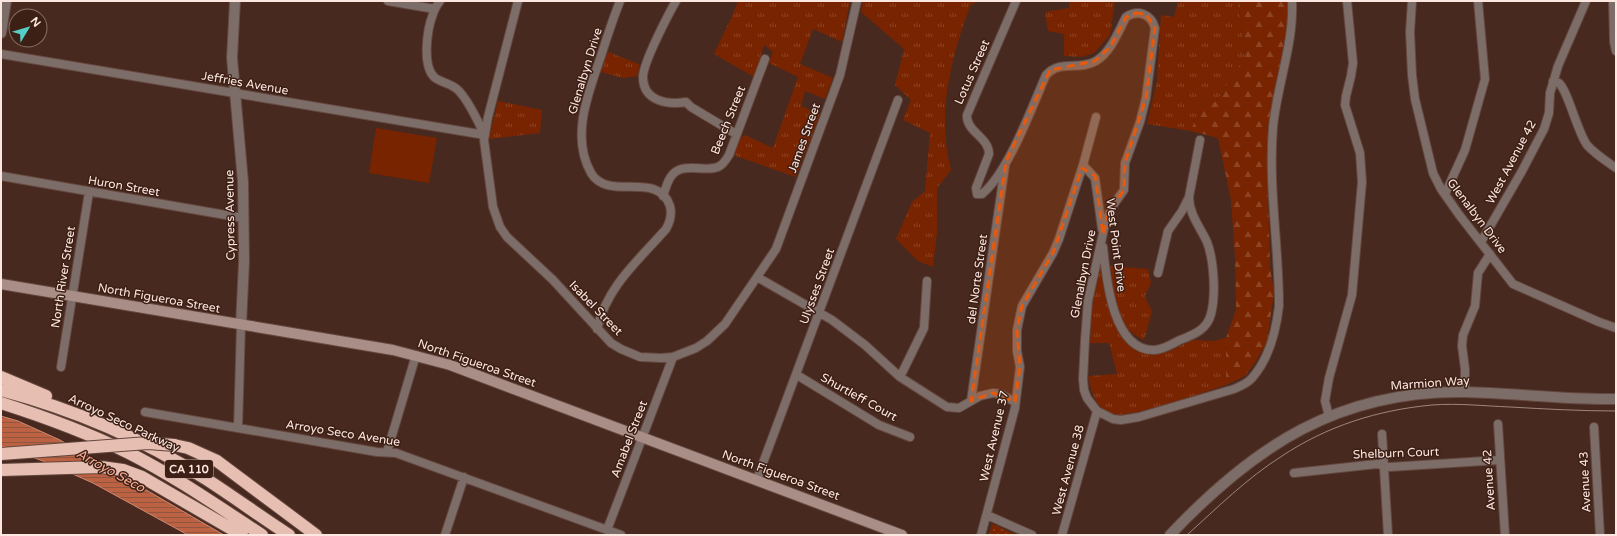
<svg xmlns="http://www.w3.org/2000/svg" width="1617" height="536" font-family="'Varela Round',sans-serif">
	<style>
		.grass { fill: url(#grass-tufts) }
		.forest { fill: url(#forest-firs) }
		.park { fill: url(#park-dots) }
		.pitch { fill: #792400 }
		.water { fill: url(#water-rules); stroke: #cf8971 }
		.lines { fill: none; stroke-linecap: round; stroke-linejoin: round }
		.minor-casing { stroke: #64473e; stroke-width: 10 }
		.tertiary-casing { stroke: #64473e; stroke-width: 12 }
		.secondary-casing { stroke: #64473e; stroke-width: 12 }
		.motorway-casing { stroke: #64473e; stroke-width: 14 }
		.minor { stroke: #7d6d68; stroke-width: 8 }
		.tertiary { stroke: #7d6d68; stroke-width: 10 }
		.secondary { stroke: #a88e86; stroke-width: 10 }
		.motorway { stroke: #e6bfb2; stroke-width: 12 }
		.tram { stroke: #9f867d; stroke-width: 1 }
		.motorway-bridge-casing { stroke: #64473e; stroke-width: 14; stroke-linecap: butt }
		.motorway-bridge { stroke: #e6bfb2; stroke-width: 12 }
		.marked { fill: #e8590c; fill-opacity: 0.2; stroke: #e8590c; stroke-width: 3; stroke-dasharray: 8 5; stroke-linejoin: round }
		.labels { text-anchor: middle; stroke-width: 3; stroke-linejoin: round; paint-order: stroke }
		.shield { fill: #3c1f15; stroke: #c2aba3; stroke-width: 1 }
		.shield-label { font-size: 11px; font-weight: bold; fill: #fce7e0 }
		.street-label { font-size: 12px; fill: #fce7e0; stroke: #3c1f15 }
		.water-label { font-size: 13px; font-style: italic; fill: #fab097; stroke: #3c1f15 }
	</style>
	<defs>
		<pattern id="grass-tufts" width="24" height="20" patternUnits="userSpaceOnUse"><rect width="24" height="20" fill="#792400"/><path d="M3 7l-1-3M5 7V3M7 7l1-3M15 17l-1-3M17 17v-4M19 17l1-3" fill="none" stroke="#8d4425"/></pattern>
		<pattern id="forest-firs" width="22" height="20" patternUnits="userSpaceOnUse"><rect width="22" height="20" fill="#792400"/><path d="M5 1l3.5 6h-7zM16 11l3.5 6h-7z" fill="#8d4425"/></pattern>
		<pattern id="park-dots" width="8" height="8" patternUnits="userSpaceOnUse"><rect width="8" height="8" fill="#792400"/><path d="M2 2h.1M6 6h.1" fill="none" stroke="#8d4425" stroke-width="1.8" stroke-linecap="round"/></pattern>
		<pattern id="water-rules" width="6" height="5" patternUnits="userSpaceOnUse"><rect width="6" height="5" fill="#bc6141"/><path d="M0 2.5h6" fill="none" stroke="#8f5642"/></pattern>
	</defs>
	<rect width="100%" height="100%" fill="#47291f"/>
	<path class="grass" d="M738,1H850L842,42L813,29L800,64L833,78L825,99L805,91L801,106L820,114L796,177L733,155L737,140L745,135L773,148L798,77L769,63L773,52L764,45L754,77L714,54L732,16Z
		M863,1H977L970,6C951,58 936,114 951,170L937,188V233L933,267L918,261L896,239L912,202L925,191L930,133L903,120L911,100L895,85L904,49L861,12Z
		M1069,1H1115L1110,35L1094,53L1081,57L1064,56V34L1048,31L1045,12L1069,8Z
		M1178,1H1238L1245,57L1216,102L1203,98L1191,131L1147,124L1157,81L1161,15L1174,17Z
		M608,52L639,64L638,76L623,78L601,72Z
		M498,101L542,110L540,133L489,139Z
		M1101,265L1104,291L1116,323L1153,354L1168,352L1192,340L1213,341L1226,338V385C1195,395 1164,407 1132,413C1127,413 1121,416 1116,415C1097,413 1091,391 1088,376L1117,374L1109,343H1090L1092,304Z
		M1110,266L1148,269L1151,283L1145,296L1152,312L1144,340C1140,338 1135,335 1131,332C1116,318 1112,285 1110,266Z"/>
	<path class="forest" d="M1238,1H1288V19L1269,128L1267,162L1270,267L1274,292L1267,342L1256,361L1245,376L1226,385V338L1236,310L1235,257L1231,200L1218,138L1191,131L1203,98L1216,102L1245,57Z"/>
	<path class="park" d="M992,524L995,525L1016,535H989Z"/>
	<path class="pitch" d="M376,128L437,138L429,183L369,173Z"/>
	<path class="water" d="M1,416L18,421L60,440L224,535H188L93,483L43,461L1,446Z"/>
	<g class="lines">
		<g class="minor-casing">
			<path id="minor" d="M388,1L435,9
				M440,1C437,5 434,10 433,14C427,29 422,65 434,77C441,83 451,83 458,90C470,102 477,121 485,135
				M518,1L488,117L484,140L493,207L500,227L507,237L553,280L611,343L621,349L640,357L661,358L673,357L696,348L707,341L725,324L757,277L832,320L865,345L900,377L947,407L959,408L980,396L993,393L1000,394L1015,402
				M676,1C668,15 643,63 643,77C643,101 667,105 686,102L691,107L736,134
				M1016,1L967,115C966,132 989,137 989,154L976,188L977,194H982C1008,173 1032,107 1046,75C1060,59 1079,71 1096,61C1111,52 1118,32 1126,17C1138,9 1151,14 1155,28L1146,98L1140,122L1125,163L1124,190L1114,204L1106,220L1088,301L1085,340L1083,379L1084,390L1087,398L1097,411L1113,419L1121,420L1139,417L1234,389C1240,386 1247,384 1252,378C1269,359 1276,331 1279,306C1279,246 1268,187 1273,127C1277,85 1294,44 1292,1
				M1412,1L1410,32L1412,75L1415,99L1433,173L1441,189L1460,216L1513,284L1599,322L1616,328
				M1613,1L1614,42L1616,51
				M1,54L485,135
				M1553,81C1555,82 1558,82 1559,83C1568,91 1577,131 1587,145C1595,154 1606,161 1616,168
				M1083,165L1095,178L1102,229
				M1,176L243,218
				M1445,194L1465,150L1485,79L1478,1
				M663,196C665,190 667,183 670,178C681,160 703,173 718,167C723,165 726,160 729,155L765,59
				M1481,242L1522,171L1544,129L1549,113L1550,93L1558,66L1586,1
				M1103,247C1106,276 1112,351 1154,350C1163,350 1172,344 1180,340C1193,335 1207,330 1211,314C1216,295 1214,260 1207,242C1200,227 1189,214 1189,197L1200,140
				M1158,273L1168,231L1182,211L1188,199
				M757,277L776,249L840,75L857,1
				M597,329C607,286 638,261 666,229C670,222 672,214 670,206C658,170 608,202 591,173C570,136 589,92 601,56C607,37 613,19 620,1
				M61,367L89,192
				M797,375L879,425L910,437
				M900,377L924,328L927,281
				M1465,392V369L1462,346L1463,335L1475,306L1478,273L1490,254
				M971,401L1005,166
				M145,412L377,452L396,453L621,535
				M1329,416L1325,401L1329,378L1352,295L1362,182L1360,153L1345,105L1346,96L1351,76L1353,63L1347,1
				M1498,424L1505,535
				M1594,427L1600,535
				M238,428L241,325
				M1382,434L1388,535
				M387,452L416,355
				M1294,473L1377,464L1390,467L1500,460
				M757,479L898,100
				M987,515L1032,535
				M607,530L673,357
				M445,535L464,477
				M981,535L1015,408L1020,367L1017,351V330L1022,306L1053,253L1059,239L1083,165L1096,117
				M1062,535L1097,411"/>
		</g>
		<g class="tertiary-casing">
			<path id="tertiary" d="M235,1L232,58L243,182L244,262L241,325
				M1,33L6,1
				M1170,535C1254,446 1339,390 1465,392C1515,393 1566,400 1616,399"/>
		</g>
		<g class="secondary-casing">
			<path id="secondary" d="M1,284L393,350L450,365L902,535"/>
		</g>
		<g class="motorway-casing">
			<path id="motorway" d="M1,377L46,396
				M1,390C73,409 143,439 206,479C234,497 261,517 289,535
				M1,403C45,417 88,433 129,453C176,477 219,507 262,535
				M174,445L188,448L217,461L316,535
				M1,470L101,467L123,470L142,477L242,535"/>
		</g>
		<use href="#minor" class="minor"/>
		<use href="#tertiary" class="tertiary"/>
		<use href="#secondary" class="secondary"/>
		<use href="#motorway" class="motorway"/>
		<path class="tram" d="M1187,535C1217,508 1247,478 1282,456C1327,426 1378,410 1432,405C1458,403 1484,406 1510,407C1546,409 1581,411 1616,411"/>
		<g class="motorway-bridge-casing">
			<path id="motorway-bridge" d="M1,454L148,443L174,445"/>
		</g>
		<use href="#motorway-bridge" class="motorway-bridge"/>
	</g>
	<path class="marked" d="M1135,13L1146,14L1155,28L1146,98L1125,163L1124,190L1109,212L1103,235L1095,176L1082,168L1053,253L1022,306L1017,330L1020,367L1015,402L993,393L971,401L1006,161L1050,70L1095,61L1110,47L1126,17Z"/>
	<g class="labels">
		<rect class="shield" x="165" y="460" width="48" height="18" rx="3"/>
		<g class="shield-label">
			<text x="189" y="473">CA 110</text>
		</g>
		<g class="street-label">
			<text transform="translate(585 71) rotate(-73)" y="4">Glenalbyn Drive</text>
			<text transform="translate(972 72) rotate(-66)" y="4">Lotus Street</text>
			<text transform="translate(245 83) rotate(10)" y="4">Jeffries Avenue</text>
			<text transform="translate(728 120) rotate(-68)" y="4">Beech Street</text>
			<text transform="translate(804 138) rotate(-70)" y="4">James Street</text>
			<text transform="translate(1511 162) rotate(-62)" y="4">West Avenue 42</text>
			<text transform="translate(124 186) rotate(10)" y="4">Huron Street</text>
			<text transform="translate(230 215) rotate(-91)" y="4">Cypress Avenue</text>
			<text transform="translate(1477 216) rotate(53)" y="4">Glenalbyn Drive</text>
			<text transform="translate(1116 245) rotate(83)" y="4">West Point Drive</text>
			<text transform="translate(1083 274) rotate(-79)" y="4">Glenalbyn Drive</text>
			<text transform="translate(63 277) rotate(-81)" y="4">North River Street</text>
			<text transform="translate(977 279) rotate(-82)" y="4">del Norte Street</text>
			<text transform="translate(817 286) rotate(-70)" y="4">Ulysses Street</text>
			<text transform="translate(159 298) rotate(10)" y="4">North Figueroa Street</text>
			<text transform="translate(596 308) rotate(46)" y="4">Isabel Street</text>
			<text transform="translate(477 363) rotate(19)" y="4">North Figueroa Street</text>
			<text transform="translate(1430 383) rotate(-4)" y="4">Marmion Way</text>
			<text transform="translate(859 397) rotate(29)" y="4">Shurtleff Court</text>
			<text transform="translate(124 423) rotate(25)" y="4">Arroyo Seco Parkway</text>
			<text transform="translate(343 433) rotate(9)" y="4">Arroyo Seco Avenue</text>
			<text transform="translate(994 436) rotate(-77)" y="4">West Avenue 37</text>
			<text transform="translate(629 439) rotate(-69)" y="4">Amabel Street</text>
			<text transform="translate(1396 453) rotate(-2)" y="4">Shelburn Court</text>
			<text transform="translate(1068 470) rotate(-75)" y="4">West Avenue 38</text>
			<text transform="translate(781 475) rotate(20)" y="4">North Figueroa Street</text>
			<text transform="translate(1489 480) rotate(-94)" y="4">Avenue 42</text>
			<text transform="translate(1585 482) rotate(-93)" y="4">Avenue 43</text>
		</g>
		<g class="water-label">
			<text transform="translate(111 470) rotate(29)" y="5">Arroyo Seco</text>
		</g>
	</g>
	<rect width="1617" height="536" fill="none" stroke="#fce7e0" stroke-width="4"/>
	<g transform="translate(28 28) rotate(52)"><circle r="19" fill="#3c1f15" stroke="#896f66"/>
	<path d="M0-3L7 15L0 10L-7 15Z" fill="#55cec6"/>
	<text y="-6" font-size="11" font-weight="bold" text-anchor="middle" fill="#fce7e0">N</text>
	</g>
</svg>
